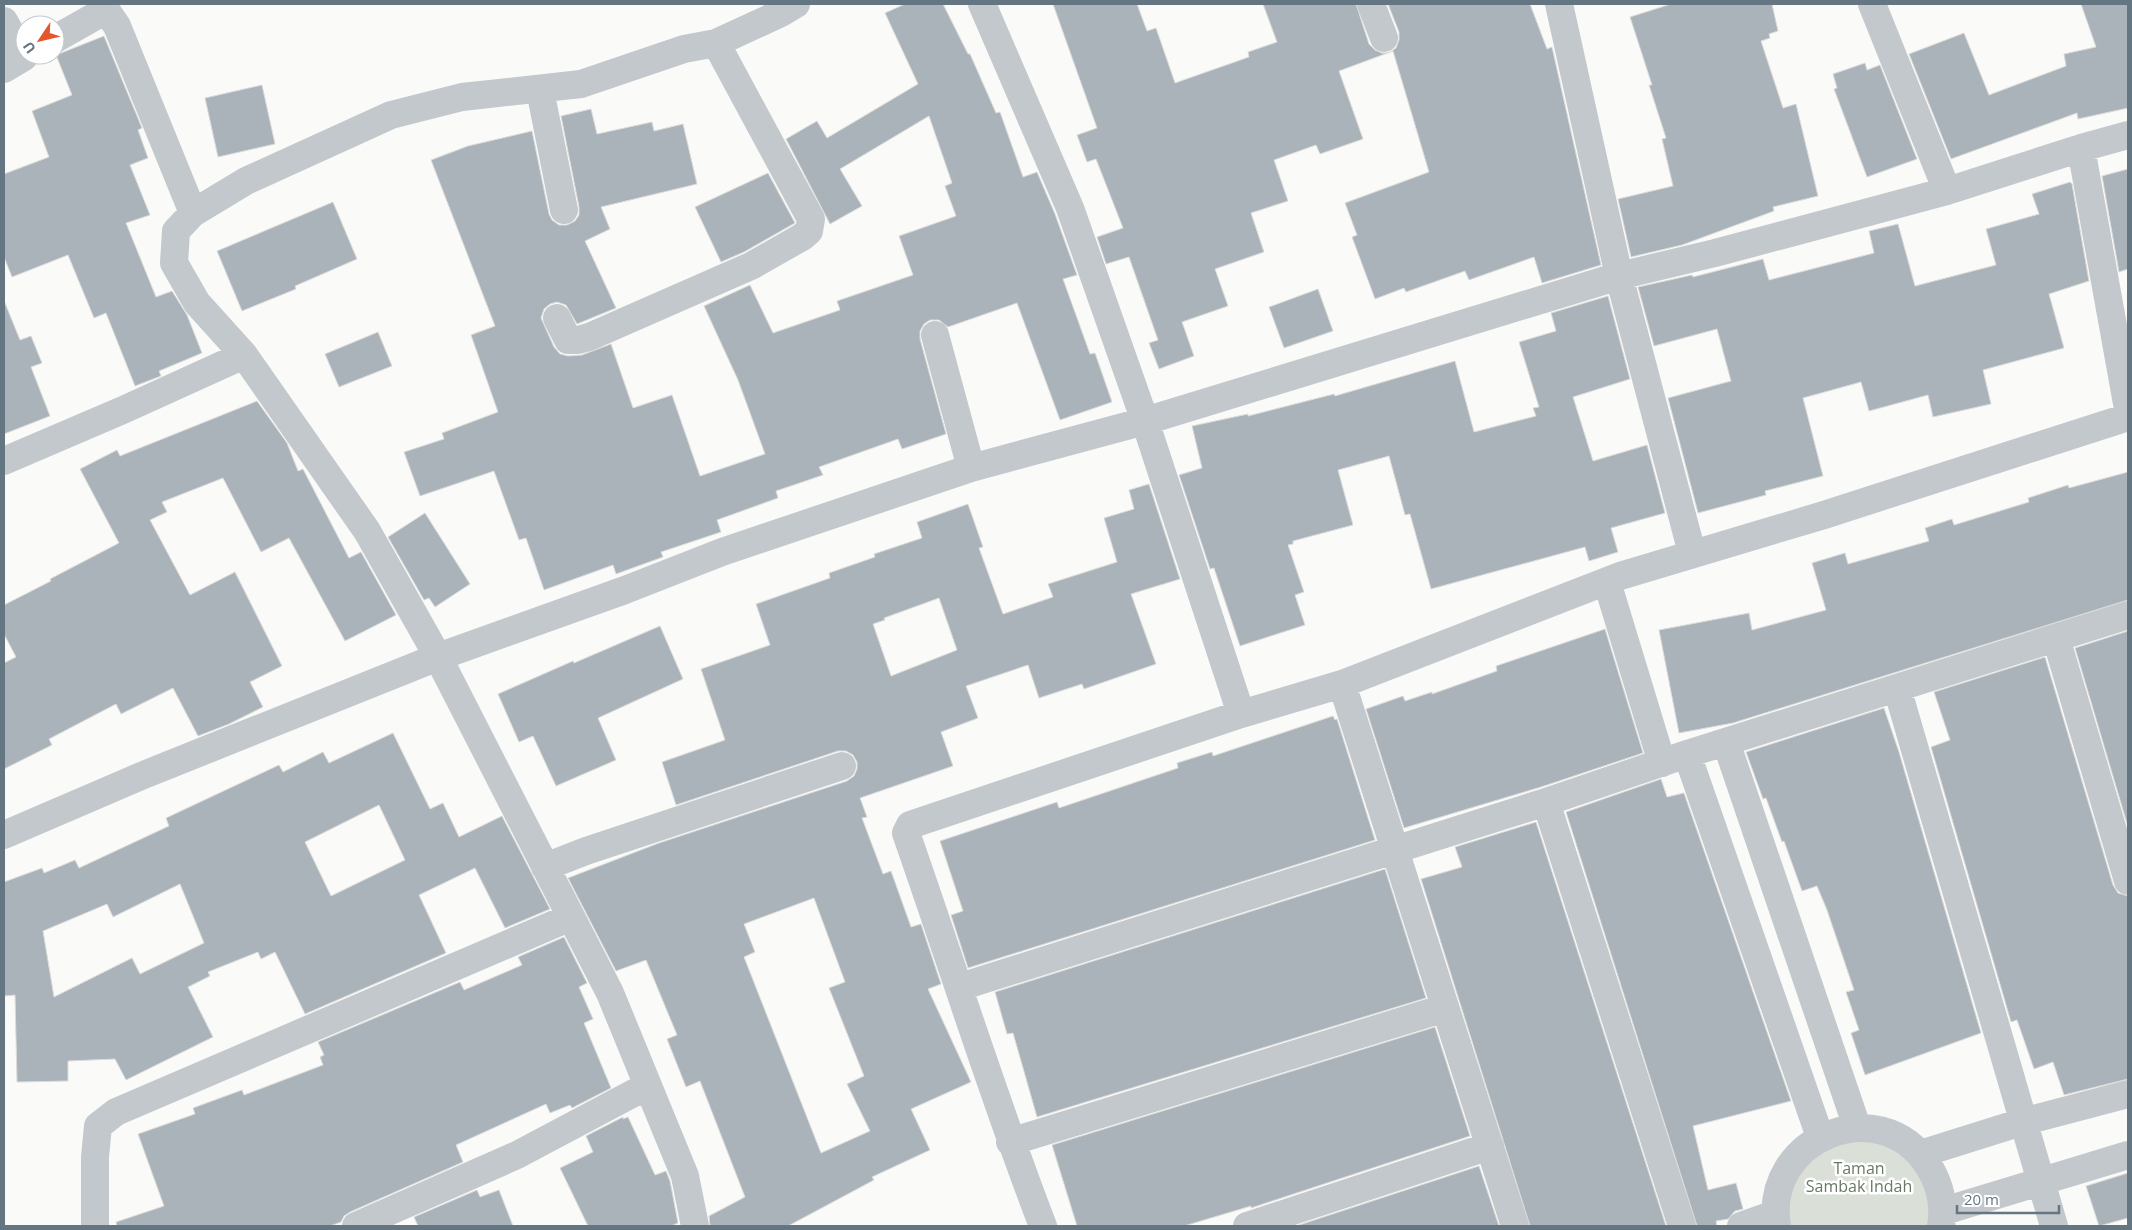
<svg xmlns="http://www.w3.org/2000/svg" width="2132" height="1230" font-family="'Open Sans',sans-serif">
	<style>
		.green { fill: #dadfd7 }
		.building { fill: #aab3b9; stroke: #dcdcda; fill-rule: evenodd }
		.lines { fill: none; stroke-linecap: round; stroke-linejoin: round }
		.minor { stroke: #c3c8cc; stroke-width: 28 }
		.labels { text-anchor: middle; stroke-width: 5; stroke-linejoin: round; paint-order: stroke }
		.park-label { font-size: 16px; fill: #687a64; stroke: #fff }
	</style>
	<rect width="100%" height="100%" fill="#fafaf8"/>
	<path class="green" d="M1834,1131L1920,1154L1941,1226H1777L1778,1188Z"/>
	<path class="building" d="M905,4H943L968,54H970L996,113L1000,112L1023,177L1037,172L1055,214L1077,275L1063,279L1090,354L1095,353L1112,402L1060,420L1017,303L948,327L939,320H930L924,324L920,331V339L946,434L902,449L898,439L819,467L823,475L776,491L778,498L717,520L721,532L661,552L663,557L616,574L613,565L544,590L526,538L519,540L494,471L420,496L404,452L444,439L442,433L498,412L471,335L495,326L431,160L468,146L532,131L549,214L552,220L559,225H567L575,221L579,215V207L561,116L591,109L597,134L652,122L654,131L683,124L697,184L601,207L610,229L585,241L616,308L577,324L566,305L557,302L550,304L544,309L541,318L554,347L560,354L568,356L582,355L611,344L633,408L672,395L700,476L765,454L738,380L704,306L750,285L773,333L840,310L837,301L913,275L899,236L956,216L945,186L952,183L929,116L840,169L862,206L830,224L786,139L817,121L827,138L918,84L885,13Z
		M1053,4H1137L1147,31L1156,28L1175,83L1249,57L1248,52L1277,42L1263,4H1356L1369,44L1375,50L1382,53H1389L1396,48L1399,40V32L1388,4H1530L1547,49L1552,47L1601,265L1542,283L1534,257L1469,280L1465,271L1406,292L1404,288L1375,299L1352,237L1357,235L1345,203L1429,172L1393,51L1339,71L1363,139L1320,154L1316,145L1274,160L1288,201L1251,213L1264,252L1215,269L1228,306L1182,322L1194,356L1159,369L1149,343L1158,340L1129,257L1106,264L1097,237L1123,228L1096,159L1087,162L1077,135L1097,128Z
		M1671,4H1772L1778,31L1769,34L1770,38L1761,41L1783,108L1796,104L1818,196L1773,207L1774,211L1682,245L1631,257L1618,199L1673,186L1662,139L1666,138L1649,85H1652L1630,17Z
		M2081,4H2128V108L2078,119L2077,113L1951,159L1909,54L1964,33L1989,95L2066,66L2064,54L2096,47Z
		M104,36L142,128L138,130L148,158L130,165L150,215L126,223L156,297L172,291L187,315L202,353L159,371L161,376L135,386L106,313L94,318L68,255L12,277L4,257V174L49,157L32,111L72,95L56,55Z
		M1865,63L1867,70L1880,65L1917,159L1867,177L1834,89L1837,88L1833,74Z
		M262,85L275,144L218,157L205,98Z
		M2128,169V269L2119,272L2102,176Z
		M768,173L795,223L744,252L721,262L695,207Z
		M2070,182L2072,184L2089,281L2049,294L2064,348L1983,370L1991,404L1933,417L1928,395L1869,411L1861,382L1803,398L1823,476L1765,491L1766,495L1698,513L1668,398L1731,381L1717,329L1654,346L1638,287L1692,275L1693,277L1763,259L1769,280L1874,253L1869,231L1898,224L1915,286L1996,265L1986,229L2039,214L2032,194Z
		M333,202L357,259L295,286L296,289L242,311L217,251Z
		M1318,289L1333,331L1284,348L1269,307Z
		M1608,296L1630,379L1573,397L1593,461L1647,445L1665,513L1611,528L1618,552L1589,561L1585,547L1431,589L1410,514L1405,515L1389,456L1338,470L1353,525L1293,541V544L1288,545L1304,592L1295,595L1305,625L1240,646L1214,568L1210,569L1179,475L1202,468L1192,426L1248,414V416L1334,394L1335,396L1455,361L1474,432L1536,416L1533,408L1539,407L1519,342L1556,331L1551,313Z
		M4,303H5L20,340L31,336L42,363L31,367L50,416L4,434Z
		M378,332L392,366L339,387L325,354Z
		M257,401L287,443L298,471L303,469L349,558L361,552L396,615L345,641L289,538L261,552L223,478L162,502L167,512L150,520L190,595L235,572L282,666L250,682L263,707L229,724L198,736L173,688L121,714L116,704L49,739L52,745L4,769V663L16,657L4,634V605L51,581L50,579L119,543L80,469L117,450L120,456Z
		M2128,472V600L1733,723L1679,733L1659,630L1749,613L1752,630L1826,610L1812,563L1845,553L1848,564L1929,541L1925,528L1952,519L1954,525L2029,502L2028,498L2068,485L2069,488Z
		M1149,484L1180,579L1131,594L1156,664L1084,689L1082,684L1039,698L1028,665L966,686L978,718L941,732L953,766L860,798L867,817L862,818L883,874L891,871L911,927L921,924L941,984L928,989L971,1082L911,1109L930,1150L872,1177L874,1180L788,1226H710L709,1216L745,1197L700,1081L686,1087L667,1039L677,1035L646,960L616,971L568,878L659,843L847,781L854,776L857,769V762L853,755L846,751H838L676,805L662,762L725,740L701,669L770,645L756,604L830,578L829,573L875,557L874,554L922,538L917,522L968,504L983,547L979,548L1003,614L1053,597L1048,584L1117,562L1104,518L1134,509L1129,490ZM939,598L957,650L891,676L873,624L885,620L884,618ZM814,898L845,982L829,988L864,1076L847,1084L870,1131L821,1153L744,957L755,952L744,924Z
		M425,513L470,584L435,607L429,598L424,600L388,537Z
		M660,626L683,679L598,718L616,760L556,786L533,736L519,742L498,694L573,661L574,663Z
		M1605,629L1643,753L1541,787L1404,828L1366,709L1403,696L1405,701L1432,692V694L1497,671L1496,666Z
		M2128,631V827L2075,648Z
		M2045,657L2113,885L2118,893L2128,896V1079L2064,1095L2053,1062L2034,1069L2017,1020L2011,1022L1931,747L1950,740L1934,692Z
		M1884,708L1899,752L1981,1033L1865,1075L1851,1033L1859,1030L1846,992L1854,990L1827,910L1817,886L1802,891L1784,841L1782,842L1766,798L1763,799L1746,752Z
		M1333,716L1335,720L1337,719L1375,840L968,968L951,915L963,911L940,841L1057,802L1059,808L1178,768L1177,763L1212,752L1213,756Z
		M393,733L430,809L443,803L459,837L502,816L550,909L505,928L475,868L419,895L446,953L305,1014L275,952L261,959L258,952L208,972L210,976L188,987L213,1037L126,1080L115,1059L68,1061V1081L17,1082L15,995L4,996V882L42,868L44,873L75,860L79,868L169,826L166,818L279,765L283,772L323,752L329,763ZM379,805L405,860L331,896L305,842ZM180,884L204,943L140,974L132,958L54,997L43,931L107,904L113,917Z
		M1661,779L1667,797L1684,793L1791,1101L1693,1126L1708,1190L1736,1183L1743,1209L1735,1211L1728,1219L1716,1221L1717,1226H1697L1566,812Z
		M1536,822L1666,1226H1530L1421,879L1462,867L1455,847Z
		M1385,869L1426,998L1037,1117L1013,1033L1007,1034L995,992Z
		M564,937L587,983L579,987L593,1019L584,1023L611,1088L572,1108L570,1105L550,1113L546,1104L456,1145L463,1162L350,1212L344,1216L341,1222L330,1226H117L116,1222L164,1206L138,1134L195,1114L193,1108L242,1090L244,1095L323,1065L320,1057L324,1055L318,1042L460,982L464,990L522,965L518,957Z
		M1435,1027L1470,1136L1251,1208V1206L1184,1226H1077L1052,1145Z
		M623,1117V1119L628,1117L655,1175L666,1171L670,1181L678,1223L671,1226H588L560,1168L593,1152L586,1136Z
		M1479,1166L1499,1226H1296Z
		M2128,1173V1218L2099,1226L2086,1186Z
		M477,1190L480,1197L499,1190L513,1226H418L414,1217Z"/>
	<g class="lines">
		<path class="minor" d="M982,4L1070,208L1145,421L1241,714
			M1371,4L1384,38
			M1559,4L1619,276L1692,553
			M1872,4L1947,191
			M4,21L24,57L4,69
			M55,39L106,10L117,26L193,213
			M540,90L564,210
			M2081,148L2128,409
			M557,318L568,340H578L589,337L751,266L802,237L809,231L811,219L716,43
			M935,335L971,468
			M4,461L123,410L244,355
			M1607,582L1662,763
			M2056,638L2128,881
			M1342,684L1515,1226
			M1897,688L2054,1226
			M1726,742L1857,1127
			M1687,754L1820,1137
			M1546,802L1682,1226
			M4,835L146,774L438,657L625,590L722,552L971,468L1145,421L1619,276L1715,253L1947,191L2081,148L2128,135
			M545,867L586,851L842,766
			M960,987L1546,802L1687,754L2128,615
			M1010,1142L1445,1008
			M1920,1154L2022,1122L2128,1094
			M1944,1211L2128,1155
			M95,1226V1157L98,1126L116,1112L571,917
			M356,1226L517,1155L647,1086
			M695,1226L685,1176L610,993L438,657L367,531L244,355L197,303L174,263L176,231L193,213L246,181L391,115L462,97L581,84L684,49L716,43L781,13L796,4
			M1043,1226C993,1097 952,964 906,833L910,825L1241,714L1342,684L1620,576L1824,515L2128,417
			M1247,1226L1490,1146
			M1741,1226L1775,1214
			M1777,1226C1762,1139 1879,1090 1928,1165C1940,1184 1945,1204 1941,1226"/>
	</g>
	<g class="labels">
		<g class="park-label">
			<text x="1859" y="1174">Taman<tspan x="1859" dy="18">Sambak Indah</tspan></text>
		</g>
	</g>
	<rect width="2132" height="1230" fill="none" stroke="#657683" stroke-width="10"/>
	<g transform="translate(40 40) rotate(235)"><circle r="24" fill="#ffffff" stroke="#c1c8cd"/>
	<path d="M0-4L9 19L0 12L-9 19Z" fill="#e4572e"/>
	<text y="-8" font-size="14" font-weight="bold" text-anchor="middle" fill="#657683">U</text>
	</g>
	<path d="M1957 1205v8h102v-8" fill="none" stroke="#657683" stroke-width="2.5"/>
	<text x="1964" y="1205" font-size="15" fill="#657683" stroke="#ffffff" stroke-width="4" paint-order="stroke">20 m</text>
</svg>
